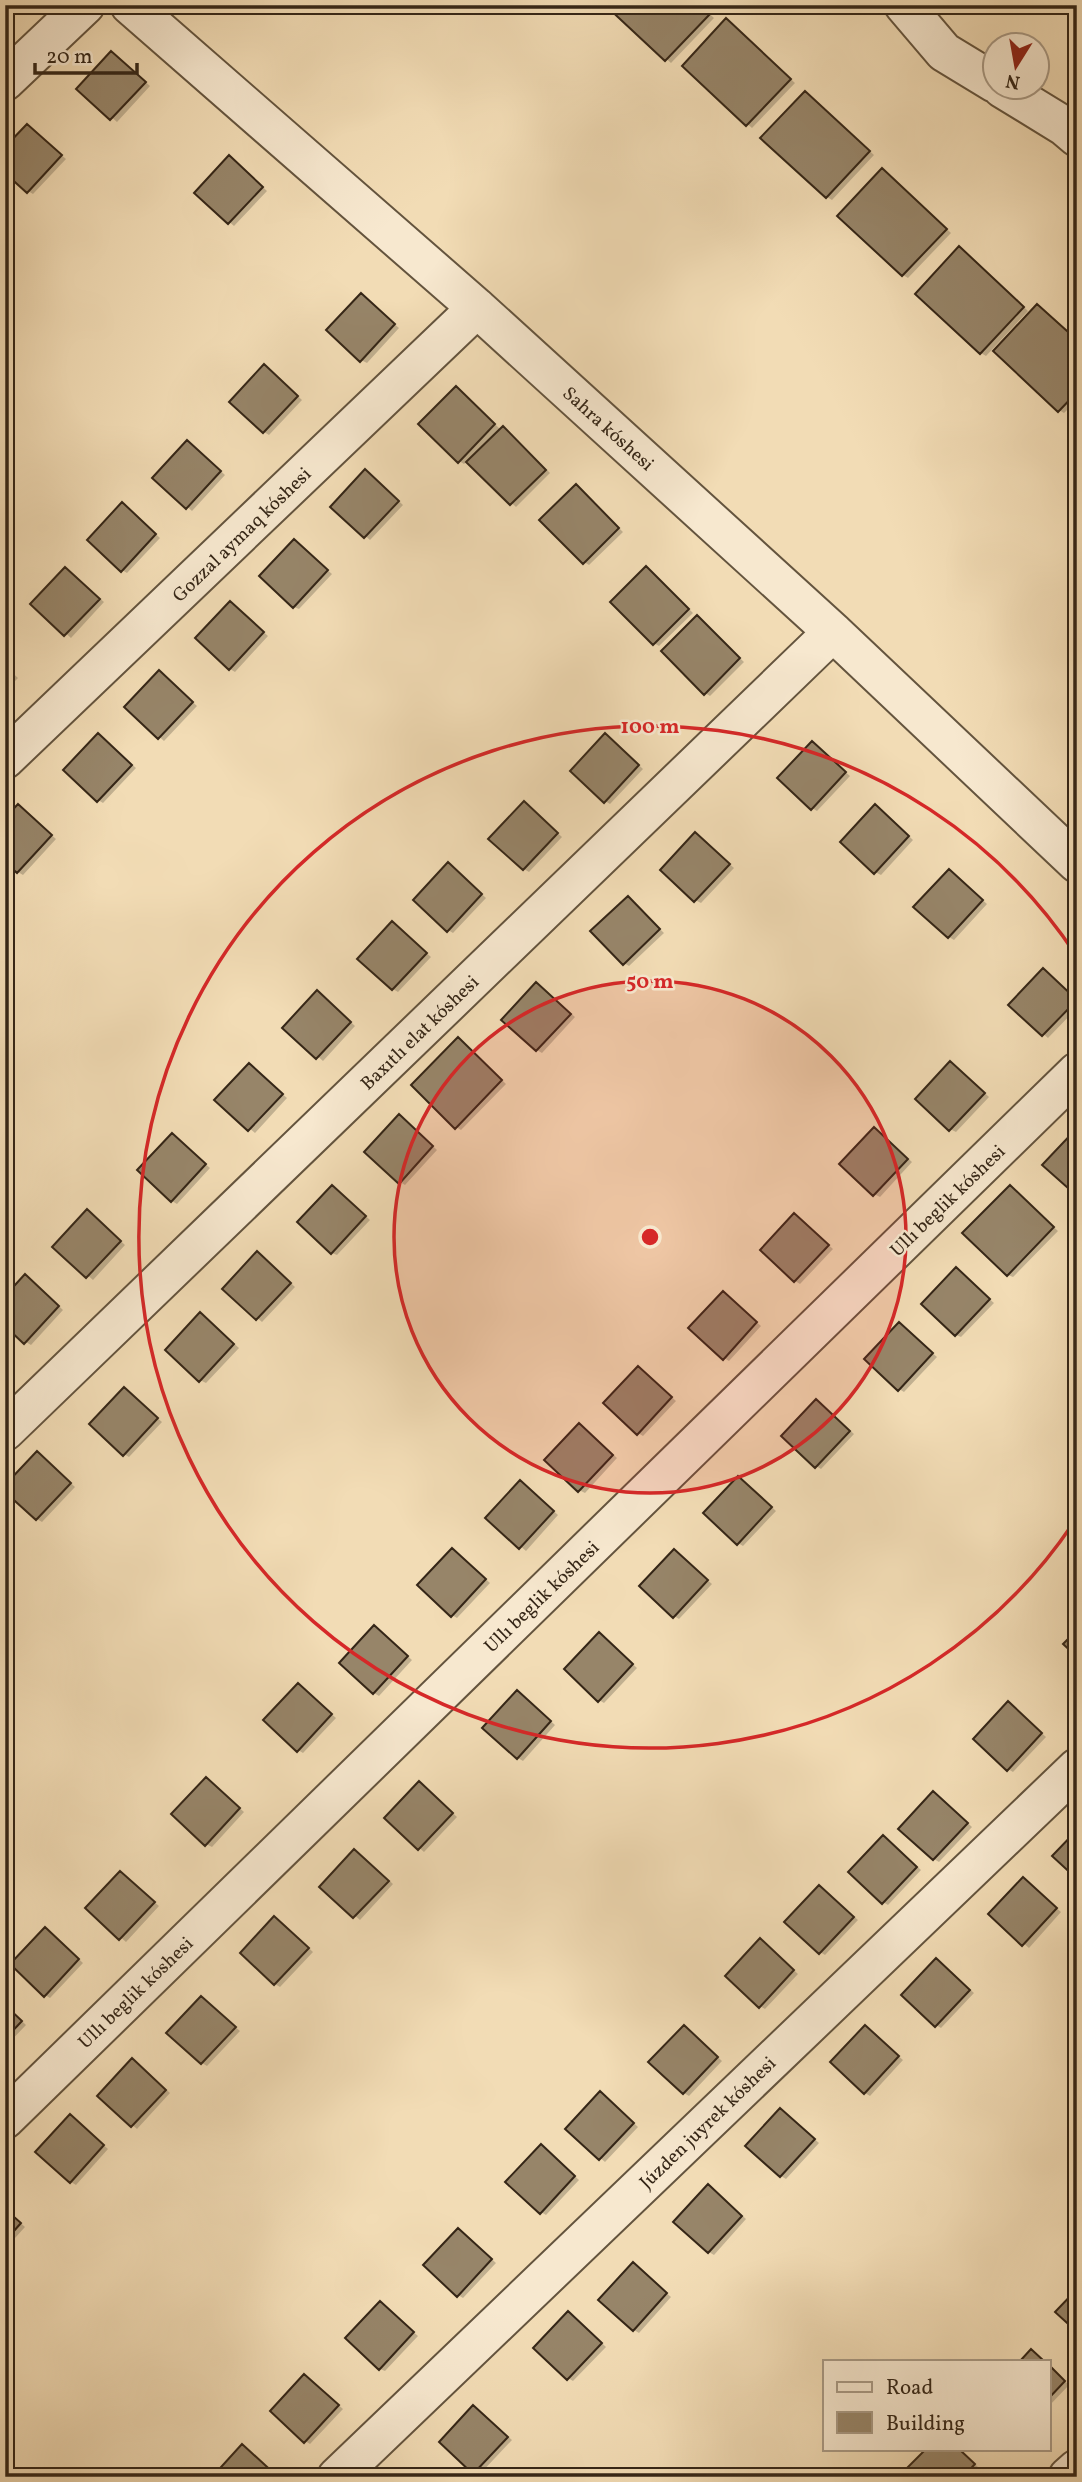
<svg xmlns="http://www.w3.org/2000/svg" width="1082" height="2482" font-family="Vollkorn,serif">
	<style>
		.shadow { fill: #0003 }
		.building { fill: #978569; stroke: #352617; stroke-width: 2 }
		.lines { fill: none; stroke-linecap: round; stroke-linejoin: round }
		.minor-casing { stroke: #64543e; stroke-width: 42 }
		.minor { stroke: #f7e8cf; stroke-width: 38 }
		.ring { fill: none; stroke: #d62828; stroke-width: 3.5 }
		.labels { text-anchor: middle; stroke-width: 5; stroke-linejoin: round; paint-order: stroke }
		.street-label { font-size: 19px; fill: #352617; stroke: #f7e8cf }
		.centre { fill: #d62828; stroke: #f7e8cf; stroke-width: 3.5 }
		.ring-label { font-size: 21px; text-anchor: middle; font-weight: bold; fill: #d62828; stroke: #f7e8cf; stroke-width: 5; stroke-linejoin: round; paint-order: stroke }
	</style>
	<rect width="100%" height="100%" fill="#f2dcb5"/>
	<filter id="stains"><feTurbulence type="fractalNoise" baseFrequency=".00286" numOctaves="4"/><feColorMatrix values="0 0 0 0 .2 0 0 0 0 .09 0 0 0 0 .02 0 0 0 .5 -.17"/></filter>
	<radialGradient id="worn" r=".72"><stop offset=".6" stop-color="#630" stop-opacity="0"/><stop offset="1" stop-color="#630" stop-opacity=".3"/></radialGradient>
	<path class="shadow" d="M608,5H700L714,18L671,63Z
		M731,23L795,83L752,128L684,66Z
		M117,56L150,86L117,122L79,88Z
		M810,96L874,155L832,200L827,197Z
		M27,126L66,159L33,194L28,191Z
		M234,160L267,191L234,226L196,193Z
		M887,173L951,233L908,278L903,275Z
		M965,251L1028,311L986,356L981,353Z
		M361,295L399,328L367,363L361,360Z
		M1038,306L1077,340V400L1064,413L1059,410Z
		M269,369L302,400L269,435L264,432Z
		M461,391L501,430L503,428L508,431L550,473L516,507L467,461L464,464L459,461Z
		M1077,411V423L1071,417Z
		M192,445L225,475L192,511L155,477Z
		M370,474L403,505L370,540L332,507Z
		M576,486L623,532L589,565L584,562Z
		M127,507L160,538L127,573L122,570Z
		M294,541L332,574L299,609L294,607Z
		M647,568L693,613L659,646L654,643Z
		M66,569L104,602L71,638L33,604Z
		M235,606L268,636L235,672L230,669Z
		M697,617L744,662L710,696L705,693Z
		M5,666L18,678L5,691Z
		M164,675L197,706L164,741L126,707Z
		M98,735L136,768L103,803L98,800Z
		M610,738L643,769L610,804L605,801Z
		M812,743L850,776L817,811L812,808Z
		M18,806L56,839L23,875L18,872Z
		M529,807L562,837L529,872L524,869Z
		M881,809L913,840L881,875L875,872Z
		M700,838L734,868L701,903L695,900Z
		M453,868L486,898L453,933L448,930Z
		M954,874L987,904L954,940L949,937Z
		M628,898L664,933L629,966L624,963Z
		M393,923L431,957L398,992L393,989Z
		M1043,970L1077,999V1008L1048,1038L1011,1005Z
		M537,984L575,1017L542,1053L537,1050Z
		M322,995L355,1026L323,1061L285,1027Z
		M463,1042L506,1084L461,1130L456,1127Z
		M249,1065L287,1098L255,1133L216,1100Z
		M956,1066L989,1097L956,1132L950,1129Z
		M405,1120L437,1150L405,1185L400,1182Z
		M875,1129L912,1162L880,1197L874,1194Z
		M172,1135L210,1168L177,1204L172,1201Z
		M1010,1187L1058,1231L1013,1277L1008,1275Z
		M337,1190L370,1220L337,1255L332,1253Z
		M92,1215L125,1245L93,1280L54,1246Z
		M795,1215L833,1249L800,1284L795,1281Z
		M262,1256L295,1287L262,1322L224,1289Z
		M956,1269L994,1303L961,1337L956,1335Z
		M31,1279L63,1310L31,1345L26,1342Z
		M724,1293L761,1326L729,1361L724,1358Z
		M205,1318L239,1348L206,1383L200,1380Z
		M899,1324L937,1357L904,1392L899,1389Z
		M643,1371L676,1401L643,1436L638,1433Z
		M124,1389L162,1422L129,1457L124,1454Z
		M821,1404L854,1434L821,1469L816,1466Z
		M580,1425L617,1458L585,1493L579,1490Z
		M42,1456L75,1487L42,1522L37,1519Z
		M744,1481L776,1511L743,1546L738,1543Z
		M525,1485L558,1515L526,1551L487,1517Z
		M674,1551L712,1584L679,1619L674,1616Z
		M457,1553L490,1583L457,1618L452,1615Z
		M379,1630L412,1660L379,1696L374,1693Z
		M604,1637L637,1668L604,1703L599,1700Z
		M298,1685L336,1718L303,1753L298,1750Z
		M518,1692L555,1725L523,1761L518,1758Z
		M1013,1707L1046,1737L1013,1772L1008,1769Z
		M207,1779L244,1812L212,1847L206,1844Z
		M424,1786L457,1817L424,1852L386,1818Z
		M939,1796L972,1827L939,1862L934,1859Z
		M888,1840L921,1870L888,1905L883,1902Z
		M360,1854L393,1884L360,1920L321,1887Z
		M120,1873L159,1906L126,1942L88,1908Z
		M1023,1879L1061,1912L1029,1948L990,1914Z
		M820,1887L858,1920L825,1955L820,1952Z
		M280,1921L313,1952L280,1987L275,1984Z
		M50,1932L83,1963L50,1998L45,1995Z
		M766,1944L798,1974L765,2009L760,2006Z
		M937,1960L974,1993L941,2028L936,2025Z
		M201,1998L240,2031L207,2066L202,2063Z
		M5,2005L26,2025L5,2047Z
		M865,2027L903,2060L870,2096L865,2093Z
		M689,2030L722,2061L689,2096L684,2093Z
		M137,2063L170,2093L137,2129L99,2096Z
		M605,2096L638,2127L605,2162L567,2129Z
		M781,2110L819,2143L786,2179L781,2176Z
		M71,2116L108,2149L76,2185L71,2182Z
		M546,2150L579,2180L546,2215L541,2212Z
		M709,2186L746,2219L714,2255L709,2252Z
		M5,2209L25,2227L5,2249Z
		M463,2233L496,2263L463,2298L458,2295Z
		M634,2264L671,2297L639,2333L634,2330Z
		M380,2303L418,2336L385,2371L380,2369Z
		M573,2316L606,2347L573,2381L568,2378Z
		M1049,2366L1069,2385L1049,2406Z
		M305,2376L343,2409L310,2444L305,2441Z
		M474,2407L512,2440L479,2475L474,2472Z
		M928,2449H959L979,2468L971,2477H916L909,2469Z"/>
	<path class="building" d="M605,5H700L710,14L665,61Z
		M726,18L791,79L746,126L682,66Z
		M111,51L146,82L110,120L76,89Z
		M805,91L870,151L826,198L760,138Z
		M27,124L62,155L27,193L5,173V147Z
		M229,155L263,187L228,224L194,193Z
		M882,168L947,229L902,276L837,216Z
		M959,246L1024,307L980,354L915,294Z
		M361,293L395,324L360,362L326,330Z
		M1037,304L1077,340V392L1058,412L993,351Z
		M264,364L298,396L263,433L229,402Z
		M456,386L495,424L458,463L418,424Z
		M503,426L546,470L510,505L466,462Z
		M187,440L221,471L186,509L152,478Z
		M365,469L399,501L364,538L330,507Z
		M576,484L619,528L583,564L539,520Z
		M122,502L156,534L121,572L87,540Z
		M294,539L328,570L293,608L259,576Z
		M646,566L689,609L653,645L610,602Z
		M65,567L100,599L64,636L30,604Z
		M230,601L264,632L229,670L195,638Z
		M697,615L740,658L704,695L661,651Z
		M159,670L193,702L158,739L124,707Z
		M98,733L132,765L97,802L63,770Z
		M605,733L639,765L604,803L570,771Z
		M812,741L846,772L811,810L777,778Z
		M524,801L558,833L523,870L488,839Z
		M18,804L52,835L17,873L5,862V818Z
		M875,804L909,836L874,874L840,842Z
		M695,832L730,864L694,902L660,870Z
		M448,862L482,894L447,932L413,900Z
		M949,869L983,900L948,938L913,907Z
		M628,896L660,929L623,965L590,931Z
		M392,921L427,953L392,990L357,959Z
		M1043,968L1077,1000L1042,1036L1008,1005Z
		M536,982L571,1014L536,1051L501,1020Z
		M317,990L351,1022L316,1059L282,1028Z
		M458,1037L502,1080L455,1129L411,1085Z
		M950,1061L985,1093L949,1131L915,1099Z
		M249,1063L283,1094L248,1131L214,1100Z
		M399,1114L433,1146L399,1184L364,1152Z
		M874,1127L908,1159L873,1196L839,1164Z
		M1077,1128V1196L1042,1165Z
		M172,1133L206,1164L171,1202L137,1170Z
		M332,1185L366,1216L331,1254L297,1222Z
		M1010,1185L1054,1227L1007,1276L962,1233Z
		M87,1209L121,1241L86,1278L52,1247Z
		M794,1213L829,1245L794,1282L760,1250Z
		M257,1251L291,1283L256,1320L222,1289Z
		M956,1267L990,1299L955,1336L921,1304Z
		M25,1274L59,1306L24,1344L5,1326V1296Z
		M723,1291L757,1322L723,1360L688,1328Z
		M200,1312L234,1344L199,1382L165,1350Z
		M899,1322L933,1353L898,1391L864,1359Z
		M638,1366L672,1397L637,1435L603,1403Z
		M124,1387L158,1418L123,1456L89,1424Z
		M816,1399L850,1431L815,1468L781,1436Z
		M579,1423L613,1455L578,1492L544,1460Z
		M37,1451L71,1483L36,1520L5,1492V1485Z
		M738,1476L772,1507L737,1545L703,1513Z
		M520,1480L554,1511L519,1549L485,1518Z
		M452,1548L486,1579L451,1617L417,1585Z
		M674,1549L708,1580L673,1618L639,1586Z
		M374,1625L408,1656L373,1694L339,1663Z
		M1077,1630V1657L1063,1644Z
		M599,1632L633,1664L598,1702L564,1669Z
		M298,1683L332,1714L297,1752L263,1720Z
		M517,1690L551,1721L517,1759L482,1728Z
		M1008,1701L1042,1733L1007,1771L973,1739Z
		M206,1777L240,1808L205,1846L171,1814Z
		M419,1781L453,1813L418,1850L384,1818Z
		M933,1791L968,1823L933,1860L898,1829Z
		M1077,1830V1879L1052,1856Z
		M883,1835L917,1867L882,1904L848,1872Z
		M354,1849L389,1881L353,1918L319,1887Z
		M120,1871L155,1902L119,1940L85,1908Z
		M1023,1877L1057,1908L1022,1946L988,1914Z
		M819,1885L854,1917L819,1954L784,1922Z
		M274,1916L309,1948L274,1985L240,1953Z
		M45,1927L79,1959L44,1997L10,1964Z
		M760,1938L794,1970L759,2008L725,1976Z
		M936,1958L970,1990L935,2027L901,1995Z
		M201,1996L236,2027L201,2064L166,2033Z
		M5,2005L22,2021L5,2039Z
		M684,2025L718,2057L683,2094L648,2062Z
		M865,2025L899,2056L864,2094L830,2062Z
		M132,2058L166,2090L131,2127L97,2096Z
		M600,2091L634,2123L599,2160L565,2129Z
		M780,2108L815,2139L780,2177L745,2146Z
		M70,2114L104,2145L70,2183L35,2152Z
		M541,2144L575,2176L540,2214L505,2182Z
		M708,2184L742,2216L708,2253L673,2222Z
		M5,2209L21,2223L5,2241Z
		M458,2228L492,2259L457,2297L423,2265Z
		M633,2262L667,2293L633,2331L598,2300Z
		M1077,2289V2332L1055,2312Z
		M380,2301L414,2332L379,2370L345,2338Z
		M568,2311L602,2343L567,2380L533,2348Z
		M1031,2349L1044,2361H1020Z
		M1049,2365L1065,2381L1049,2398Z
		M304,2374L339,2405L304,2443L270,2411Z
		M473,2405L508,2437L473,2474L439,2442Z
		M242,2444L277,2476L276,2477H212Z
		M926,2449H959L975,2464L963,2477H914L906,2469Z"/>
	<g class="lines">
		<g class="minor-casing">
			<path id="minor" d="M130,5L477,308L833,632L1077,863
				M904,5L944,52L995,83
				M5,81L85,5
				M1002,88L1064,126L1077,137
				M5,759L477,308
				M5,1431L833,632
				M5,2119L1077,1072
				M337,2477L1077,1768
				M1068,2477L1077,2469"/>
		</g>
		<use href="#minor" class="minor"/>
	</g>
	<circle cx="650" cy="1237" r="256" fill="#d62828" fill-opacity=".12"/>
	<g class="ring">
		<circle cx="650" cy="1237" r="256"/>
		<path d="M1076 1519A511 511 0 1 1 1076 955"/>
	</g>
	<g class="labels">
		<g class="street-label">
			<text transform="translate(609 428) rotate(42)" y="7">Sahra kóshesi</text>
			<text transform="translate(241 534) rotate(-44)" y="7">Gozzal aymaq kóshesi</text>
			<text transform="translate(419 1032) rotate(-44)" y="7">Baxıtlı elat kóshesi</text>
			<text transform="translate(947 1200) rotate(-44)" y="7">Ullı beglik kóshesi</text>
			<text transform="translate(541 1596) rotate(-44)" y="7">Ullı beglik kóshesi</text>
			<text transform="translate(135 1992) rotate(-44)" y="7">Ullı beglik kóshesi</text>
			<text transform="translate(707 2122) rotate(-44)" y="7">Júzden juyrek kóshesi</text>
		</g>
	</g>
	<circle cx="650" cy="1237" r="10" class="centre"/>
	<g class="ring-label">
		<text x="650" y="733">100 m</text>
		<text x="650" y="988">50 m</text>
	</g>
	<rect width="1082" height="2482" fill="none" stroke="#f2dcb5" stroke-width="28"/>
	<rect x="7" y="7" width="1068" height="2468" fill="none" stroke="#352617" stroke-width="3.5"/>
	<rect x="14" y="14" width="1054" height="2454" fill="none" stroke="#352617" stroke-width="2"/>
	<rect x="823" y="2360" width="228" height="91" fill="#f7e8cf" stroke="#a99a85" stroke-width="2"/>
	<rect x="837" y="2382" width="35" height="10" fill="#f7e8cf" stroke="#a99a85" stroke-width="2"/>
	<text x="886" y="2394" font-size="21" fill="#352617">Road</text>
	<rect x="837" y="2412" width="35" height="21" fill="#978569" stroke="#a99a85" stroke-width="2"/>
	<text x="886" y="2430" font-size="21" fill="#352617">Building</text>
	<g transform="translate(1016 66) rotate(191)"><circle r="33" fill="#f7e8cf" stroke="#a99a85" stroke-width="2"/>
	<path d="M0-5L12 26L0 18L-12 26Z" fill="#8f2418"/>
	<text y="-10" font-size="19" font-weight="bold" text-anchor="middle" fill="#352617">N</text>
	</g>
	<path d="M35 63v10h102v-10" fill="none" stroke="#352617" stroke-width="3.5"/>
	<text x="46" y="63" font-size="21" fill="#352617" stroke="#f7e8cf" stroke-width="5" paint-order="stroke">20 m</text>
	<rect width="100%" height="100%" filter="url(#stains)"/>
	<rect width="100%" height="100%" fill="url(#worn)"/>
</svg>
